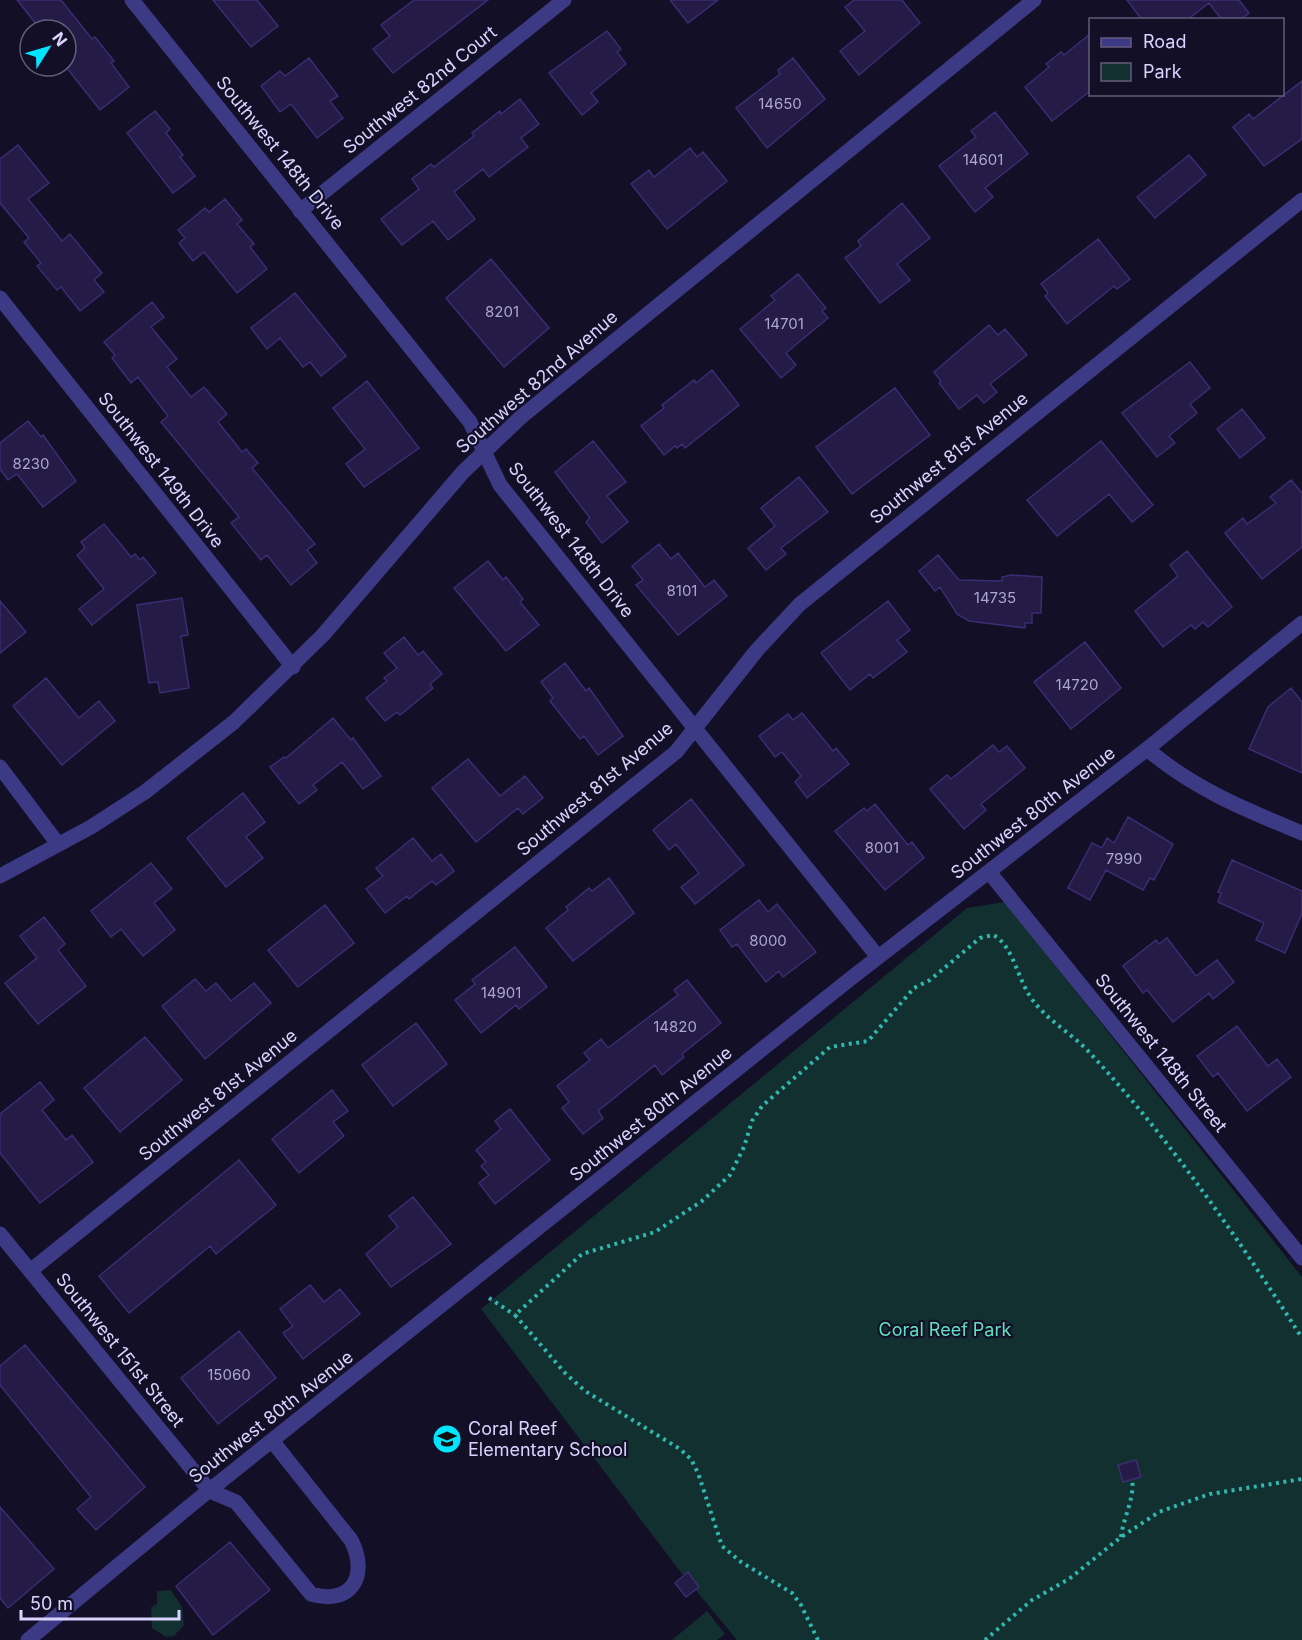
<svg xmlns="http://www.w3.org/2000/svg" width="1302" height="1640" font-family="Inter,sans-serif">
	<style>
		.green { fill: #12302f }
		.building { fill: #241b47; stroke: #3b2d73; stroke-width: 1.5 }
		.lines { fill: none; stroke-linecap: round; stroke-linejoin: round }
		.path { stroke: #2fb8b0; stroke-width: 4; stroke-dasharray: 3 4.5; stroke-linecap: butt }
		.minor { stroke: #3d3a85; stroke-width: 15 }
		.labels { text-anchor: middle; stroke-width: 4.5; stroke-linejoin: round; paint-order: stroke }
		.number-label { font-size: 15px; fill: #aca6d1 }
		.street-label { font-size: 18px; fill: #d9d4ff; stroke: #130f26 }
		.park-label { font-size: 18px; fill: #5fe0c0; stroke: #130f26 }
		.poi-label { font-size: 18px; fill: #d9d4ff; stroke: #130f26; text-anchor: start }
	</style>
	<rect width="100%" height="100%" fill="#130f26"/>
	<path class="green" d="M1005,902L1302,1277V1640H737L679,1570L481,1309L967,908Z
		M171,1590L182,1607L184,1625L174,1636L166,1637L152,1628L151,1607L157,1604V1591Z
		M707,1611L725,1634L717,1640H672Z"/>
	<path class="building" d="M17,0H61L92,39L95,37L114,61L111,63L129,87L100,110L66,67V30H41Z
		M213,0H257L278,26L251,47Z
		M414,0H488L393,73L373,49L390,36L381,25Z
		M670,0H718L688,23Z
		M854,0H902L920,23L859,75L840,51L865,31L845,7Z
		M1127,0H1239L1249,13L1240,20H1222L1209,3L1187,20H1142Z
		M607,31L621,49L617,52L626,64L591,93L598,102L582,115L549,73Z
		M1090,34V91L1052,121L1025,87L1049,67L1046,64L1061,52L1064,55Z
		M309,58L338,96L330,101L343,118L317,138L291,104L280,112L261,86L280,71L285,76Z
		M793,58L825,99L767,148L736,108L780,74L778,70Z
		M1302,81V139L1264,166L1233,127L1249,114L1253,119Z
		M520,99L539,124L521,138L528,147L489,177L483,169L454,192L475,219L448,240L433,221L402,245L381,219L419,189L412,179L431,164L434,167L474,136L472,133L500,111L501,114Z
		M155,111L170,129L166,133L183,155L180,157L195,176L173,193L127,133Z
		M995,112L1028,154L985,188L993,197L975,212L939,166L976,137L971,131Z
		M18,145L49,183L28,199L62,241L70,234L102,273L94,280L104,292L80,311L61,287L57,290L37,266L41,263L24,242L29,238L0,203V159Z
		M690,148L697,157L703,152L727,181L667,229L631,184L649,170L654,177Z
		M1189,155L1206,175L1155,218L1137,197Z
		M225,199L242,220L237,224L254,244L250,247L267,269L237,293L204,252L193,261L179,243L185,238L178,230L205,208L209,212Z
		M902,203L930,238L897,264L910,280L880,303L845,258L861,246L858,241Z
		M1098,239L1130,279L1117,289L1114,286L1067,324L1045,296L1048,293L1041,284Z
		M491,259L549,328L504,367L446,298Z
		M798,274L826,308L822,311L828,318L786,353L796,365L781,378L740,329L775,300L771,296Z
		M295,293L346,356L321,376L310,362L303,367L280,338L267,349L251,328Z
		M152,302L164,317L151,327L177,359L167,367L191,397L204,387L227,414L218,422L242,452L246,449L258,463L252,468L315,544L307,550L317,563L291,585L267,555L261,560L231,523L239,517L161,422L168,416L138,377L131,383L112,358L115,355L104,342Z
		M989,325L998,335L1005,329L1027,355L990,384L997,392L984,403L977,395L959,409L939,383L941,381L934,372Z
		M1190,362L1210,388L1190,404L1197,413L1169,436L1175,443L1157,457L1122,413Z
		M712,370L739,405L685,448L682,444L677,448L675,446L664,455L641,426L664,408L662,405L694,380L696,383Z
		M367,381L419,448L364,487L346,464L365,449L333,408Z
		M895,388L930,435L852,494L816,447Z
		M1242,409L1265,438L1240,458L1217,429Z
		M28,421L41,437L43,435L76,481L43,507L17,474L8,480L0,469V443Z
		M593,441L626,482L607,496L628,522L602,543L586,522L590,518L555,472Z
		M1101,441L1153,505L1132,522L1109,494L1057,536L1027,500Z
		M799,477L828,512L781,548L786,554L766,570L748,548L775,526L761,508Z
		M1291,480L1302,493V547L1262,579L1225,533L1243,518L1247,524L1276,503L1270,497Z
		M104,524L131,557L135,554L140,560L143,557L156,573L92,625L79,609L104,589L77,555L85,548L81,542Z
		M659,544L671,559L678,553L705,587L714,580L727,596L678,635L636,585L643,580L632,566Z
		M1187,551L1232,607L1208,627L1203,622L1195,629L1191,625L1163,647L1135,611L1178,576L1170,565Z
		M938,555L959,580L1002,581V577L1011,575L1042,577L1041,613H1032V623H1025V628L969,621L957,614L940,587L935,591L919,571Z
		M488,561L503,580L506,577L523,599L520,602L539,625L506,651L454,588Z
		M182,598L188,635L181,636L189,688L160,693L158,682L149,683L137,605Z
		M0,601L26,632L0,653Z
		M888,601L910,630L897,640L907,652L873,678L870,674L850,690L821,653Z
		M404,637L418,655L423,651L442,674L430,684L433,688L400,715L397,712L385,721L366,698L387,681L384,678L397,668L384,653Z
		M1085,642L1121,688L1071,729L1034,682Z
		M565,663L586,691L589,688L623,736L598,755L584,736L580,739L550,701L553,698L541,682Z
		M46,678L79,718L99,701L115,721L62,765L13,706Z
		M1291,688L1302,702V773L1249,749L1268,707Z
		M802,713L833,751L836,748L849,764L807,798L795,782L801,776L782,752L775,757L759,736L788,714L793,720Z
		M333,718L351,740L353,738L381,776L363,789L342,762L313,785L317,790L299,804L270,767L284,757L286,758Z
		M993,745L999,752L1007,746L1025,768L981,804L986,810L964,829L930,789L947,775L951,779Z
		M468,759L500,796L525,776L543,798L523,814L518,808L476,842L432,788Z
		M243,793L265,822L246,837L263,858L226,887L187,838Z
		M691,799L744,865L695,904L681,887L699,873L676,844L669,850L653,830Z
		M875,804L908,845L912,842L924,858L885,890L835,831L864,808L867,811Z
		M1128,817L1173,844L1154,880L1150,878L1143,890L1106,870L1090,900L1068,888L1092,843L1102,848L1107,838L1114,843Z
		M413,838L432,861L441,854L454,871L436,885L432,881L409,899L407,896L385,913L366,889L383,876L376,868Z
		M1232,860L1302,891V913L1285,953L1256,940L1264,923L1218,902L1221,893L1218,892Z
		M151,863L172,889L154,903L175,930L143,956L121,929L111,937L91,911Z
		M609,878L634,913L573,961L546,928L568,910L566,907L589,888L592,891Z
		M759,900L768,912L777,904L816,952L783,977L779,971L766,982L737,944L732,947L720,930Z
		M325,905L354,943L298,987L268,950Z
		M44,917L65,944L58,950L86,986L38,1024L5,983L37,958L20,936Z
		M1167,938L1196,976L1217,960L1234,982L1213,999L1209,993L1173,1022L1147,990L1143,993L1123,966L1156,940L1159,944Z
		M515,947L547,987L519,1009L516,1005L481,1033L455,1000L475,984L472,980Z
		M195,979L206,991L216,983L231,1001L254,983L271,1003L205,1059L162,1006Z
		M687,980L721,1023L682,1054L684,1057L662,1075L655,1065L598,1111L603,1118L583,1134L562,1108L569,1102L557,1086L590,1060L584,1053L601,1039L608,1048L678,995L674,990Z
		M416,1023L447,1064L393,1106L362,1065Z
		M1237,1026L1268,1066L1277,1059L1291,1077L1247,1111L1218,1073L1213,1077L1197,1056Z
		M145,1037L182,1080L120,1132L84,1088Z
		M40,1082L54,1100L42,1110L66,1140L72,1135L93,1162L40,1203L0,1153V1114Z
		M332,1090L348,1111L333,1122L344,1136L299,1173L272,1139Z
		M510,1109L550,1160L495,1204L479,1183L489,1175L481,1166L486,1162L476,1150L501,1129L495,1121Z
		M239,1160L276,1205L216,1254L210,1246L129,1313L99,1276Z
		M413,1197L451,1244L391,1287L366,1254L398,1227L389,1216Z
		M310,1285L324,1302L340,1289L360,1314L303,1359L283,1333L293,1326L280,1309Z
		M239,1331L276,1378L218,1424L181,1378Z
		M25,1345L145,1487L96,1530L77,1509L91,1497L0,1385V1366Z
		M1136,1460L1141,1477L1123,1482L1118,1465Z
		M0,1507L54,1569L8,1608L0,1598Z
		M230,1542L270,1590L213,1635L176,1586Z
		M688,1572L699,1587L686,1597L675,1583Z"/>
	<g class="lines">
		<path class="path" d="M489,1298L515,1315
			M1121,1537C1123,1518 1135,1498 1132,1479
			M818,1640L801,1605L792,1593L741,1562L722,1546L698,1473L691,1459L680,1449L585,1391L565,1373L515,1315L582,1254L655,1232L702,1201L730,1175L744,1147L752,1121L762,1106L830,1047L868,1041L914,988L930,980L980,938L993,935C1014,945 1018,984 1035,1003C1050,1022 1072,1034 1089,1052C1170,1139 1238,1238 1302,1338
			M985,1640L1032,1600L1069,1579L1121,1537L1159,1512L1210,1494L1302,1479"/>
		<path class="minor" d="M132,0L470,422L500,485L878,957
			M300,211L564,0
			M0,298L293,667
			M1147,749C1194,789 1246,810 1302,833
			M0,767L58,844
			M989,872L1302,1258
			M0,876L91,827L145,792L234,722L323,635L463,472L521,417L1034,0
			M0,1234L210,1491L236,1502L311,1594C352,1606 369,1575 351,1540L273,1442
			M30,1271L676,752L757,650L800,604L1302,200
			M28,1640L196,1501L850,979L1147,749L1302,623"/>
	</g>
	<defs>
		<g id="school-disc" transform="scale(1.5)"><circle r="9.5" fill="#00e5ff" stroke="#130f26"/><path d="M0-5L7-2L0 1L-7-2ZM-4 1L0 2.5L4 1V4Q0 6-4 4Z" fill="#111"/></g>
	</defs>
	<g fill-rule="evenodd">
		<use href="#school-disc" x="447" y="1439"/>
	</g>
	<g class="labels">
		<g class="number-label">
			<text x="780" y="109">14650</text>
			<text x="983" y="165">14601</text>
			<text x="502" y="317">8201</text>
			<text x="784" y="329">14701</text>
			<text x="31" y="469">8230</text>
			<text x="682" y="596">8101</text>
			<text x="995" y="603">14735</text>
			<text x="1077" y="690">14720</text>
			<text x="882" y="853">8001</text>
			<text x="1124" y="864">7990</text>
			<text x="768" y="946">8000</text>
			<text x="501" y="998">14901</text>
			<text x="675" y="1032">14820</text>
			<text x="229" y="1380">15060</text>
		</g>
		<g class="street-label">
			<text transform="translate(420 90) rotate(-39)" y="6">Southwest 82nd Court</text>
			<text transform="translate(280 153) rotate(51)" y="6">Southwest 148th Drive</text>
			<text transform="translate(537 382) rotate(-41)" y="6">Southwest 82nd Avenue</text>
			<text transform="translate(949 458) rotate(-39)" y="6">Southwest 81st Avenue</text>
			<text transform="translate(161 470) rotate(52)" y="6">Southwest 149th Drive</text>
			<text transform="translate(571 540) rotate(52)" y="6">Southwest 148th Drive</text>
			<text transform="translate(595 789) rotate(-40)" y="6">Southwest 81st Avenue</text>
			<text transform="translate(1033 813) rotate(-38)" y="6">Southwest 80th Avenue</text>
			<text transform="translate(1161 1053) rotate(51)" y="6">Southwest 148th Street</text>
			<text transform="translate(218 1095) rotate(-39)" y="6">Southwest 81st Avenue</text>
			<text transform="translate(651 1114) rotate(-39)" y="6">Southwest 80th Avenue</text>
			<text transform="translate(120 1350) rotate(51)" y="6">Southwest 151st Street</text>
			<text transform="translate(271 1417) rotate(-38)" y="6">Southwest 80th Avenue</text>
		</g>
		<g class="park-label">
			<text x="945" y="1336">Coral Reef Park</text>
		</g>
		<g class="poi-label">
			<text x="468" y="1435">Coral Reef<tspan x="468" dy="21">Elementary School</tspan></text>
		</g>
	</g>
	<rect x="1089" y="18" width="195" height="78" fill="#130f26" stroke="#625e7d" stroke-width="1.5"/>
	<rect x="1101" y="38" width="30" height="9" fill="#3d3a85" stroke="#625e7d" stroke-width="1.5"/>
	<text x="1143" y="48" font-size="18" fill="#d9d4ff">Road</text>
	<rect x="1101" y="63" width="30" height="18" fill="#12302f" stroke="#625e7d" stroke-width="1.5"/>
	<text x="1143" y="78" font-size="18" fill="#d9d4ff">Park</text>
	<g transform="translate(48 48) rotate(53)"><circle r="28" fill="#130f26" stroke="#625e7d" stroke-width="1.5"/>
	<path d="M0-4.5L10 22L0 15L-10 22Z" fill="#00e5ff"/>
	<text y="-9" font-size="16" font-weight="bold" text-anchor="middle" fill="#d9d4ff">N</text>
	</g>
	<path d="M21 1610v9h158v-9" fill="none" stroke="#d9d4ff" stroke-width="3"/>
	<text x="30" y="1610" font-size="18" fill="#d9d4ff" stroke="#130f26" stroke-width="4.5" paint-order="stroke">50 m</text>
</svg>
